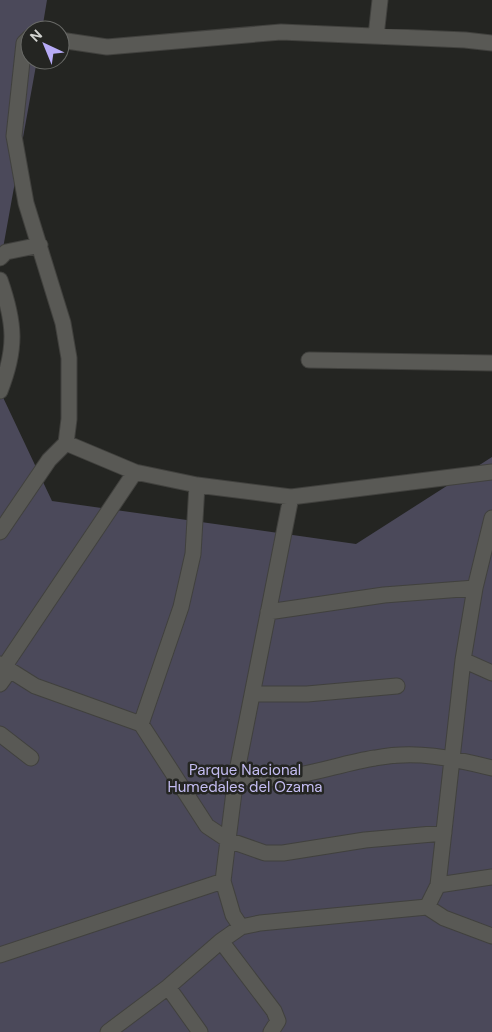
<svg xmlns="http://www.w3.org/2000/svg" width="492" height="1032" font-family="'DM Sans',sans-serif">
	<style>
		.green { fill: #4b495a }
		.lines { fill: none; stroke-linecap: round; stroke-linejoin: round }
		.minor-casing { stroke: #41413e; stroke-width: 17 }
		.minor { stroke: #595955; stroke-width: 15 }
		.labels { text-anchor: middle; stroke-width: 5; stroke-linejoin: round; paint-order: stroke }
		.park-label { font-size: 15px; fill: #c4bdf2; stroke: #242522 }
	</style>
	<rect width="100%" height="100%" fill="#242522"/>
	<path class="green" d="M0,0H47L42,30H30V60H37L0,265Z
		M0,391L52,501L356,544L492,457V1032H0Z"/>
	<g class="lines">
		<g class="minor-casing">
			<path id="minor" d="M376,36L380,0
				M60,40L107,47L281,32L465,40L492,43
				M0,258L6,252L40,245
				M0,280C15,323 17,348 0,391
				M309,360L492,363
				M66,443L135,472L197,485L291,497L492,472
				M0,532L49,460L66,443L69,419V358L63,323L26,203L14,136L24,43L30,37
				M268,612L384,595L475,588
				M463,660L492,673
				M0,664L35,686L141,724L207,826L228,840L265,853H283L365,840L444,833
				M4,667L135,472
				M0,684L10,670
				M253,694H307L397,686
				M141,724L181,607L193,554L197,485
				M0,734L31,758
				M236,776C282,787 330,765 375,758C417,750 451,758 492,768
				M438,885L492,877
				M427,907L438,885L463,660L475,588L492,518
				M241,927L233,915L223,881L228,840L236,776L291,497
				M221,941L274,1011L278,1021L271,1032
				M0,955L223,881
				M168,987L200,1032
				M108,1032L168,987L221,941L241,927L260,923L427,907L444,918L492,936"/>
		</g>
		<use href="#minor" class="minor"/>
	</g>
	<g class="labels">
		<g class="park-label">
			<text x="245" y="775">Parque Nacional<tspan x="245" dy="17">Humedales del Ozama</tspan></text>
		</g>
	</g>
	<g transform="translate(45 45) rotate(316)"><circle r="24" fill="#242522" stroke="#696a67"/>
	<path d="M0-4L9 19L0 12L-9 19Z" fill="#b7abf7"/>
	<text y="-8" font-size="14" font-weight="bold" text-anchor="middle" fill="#d1d2cf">N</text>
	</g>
</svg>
